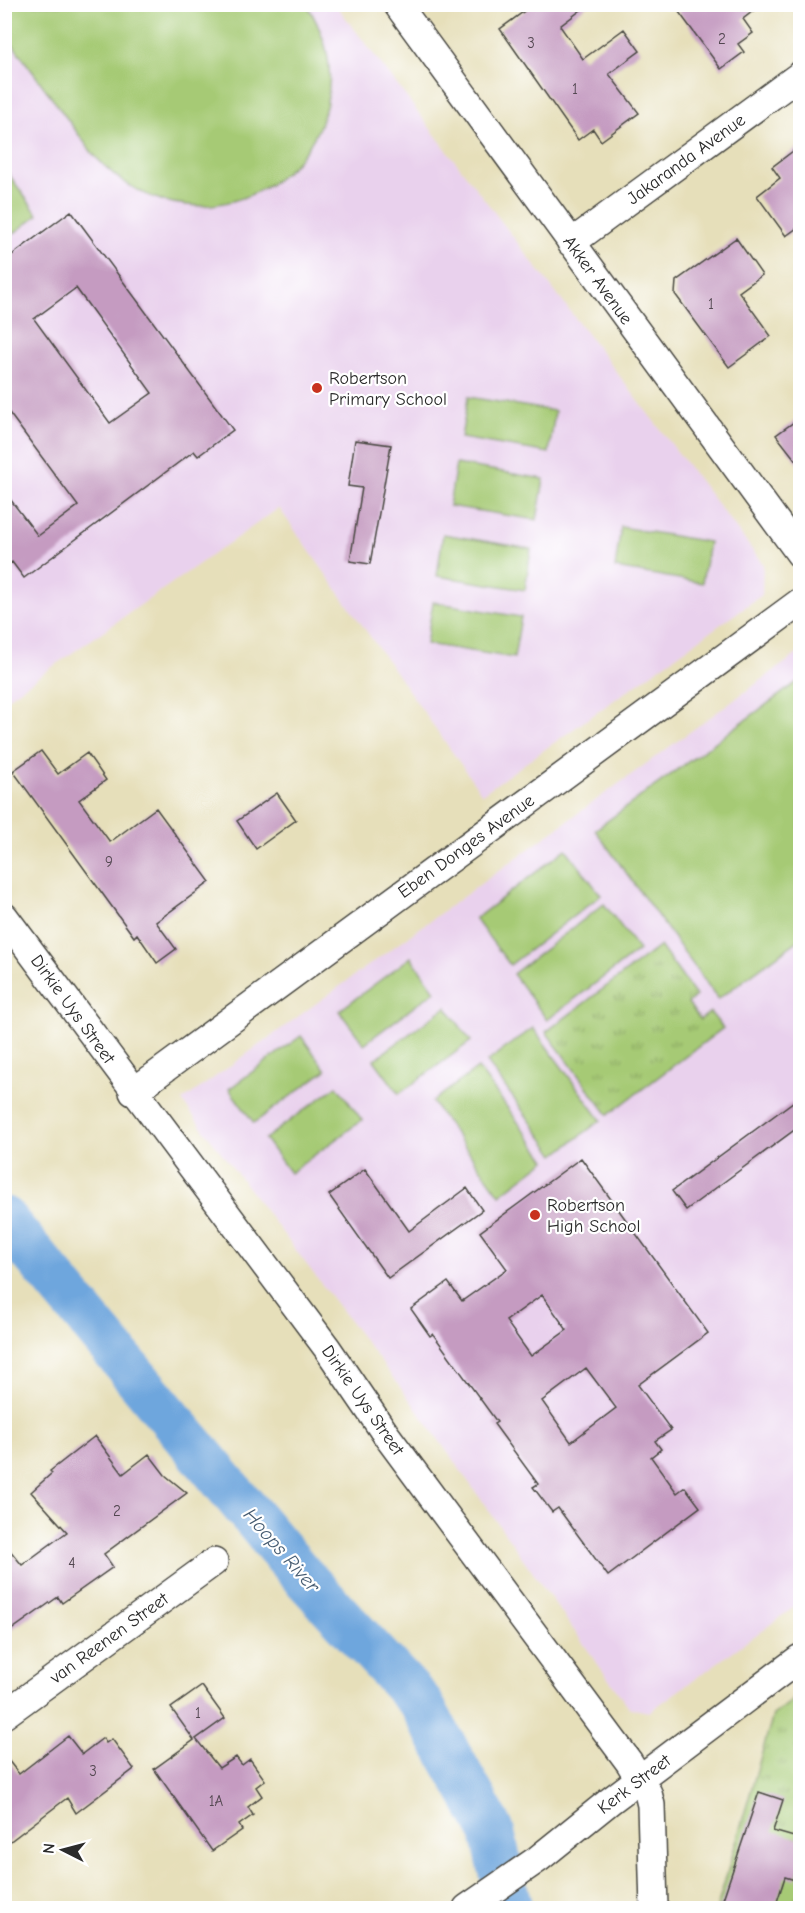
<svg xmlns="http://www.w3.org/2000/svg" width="805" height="1913" font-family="'Comic Neue',sans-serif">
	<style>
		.built { fill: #e9d1ed }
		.grass { fill: url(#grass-tufts); stroke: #687a50; stroke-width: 1.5 }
		.pitch { fill: #a6ca74; stroke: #687a50; stroke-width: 1.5 }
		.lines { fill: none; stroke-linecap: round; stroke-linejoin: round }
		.river { stroke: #6ea6dd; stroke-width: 45 }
		.building { fill: #c59bc1; fill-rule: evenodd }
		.street-casing { stroke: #474640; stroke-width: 30 }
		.street { stroke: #fff; stroke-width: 27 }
		.poi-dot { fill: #c8321e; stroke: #fff; stroke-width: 2 }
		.labels { text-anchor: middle; stroke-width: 4.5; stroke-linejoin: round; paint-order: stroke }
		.number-label { font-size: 15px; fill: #524750 }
		.street-label { font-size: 18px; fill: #2b2b2b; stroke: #fff }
		.poi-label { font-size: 18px; fill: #2b2b2b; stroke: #fff; text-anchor: start }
		.water-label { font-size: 20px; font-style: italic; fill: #465c72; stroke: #fff }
	</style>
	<defs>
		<pattern id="grass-tufts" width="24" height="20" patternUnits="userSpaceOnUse" patternTransform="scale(1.5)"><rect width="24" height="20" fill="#a6ca74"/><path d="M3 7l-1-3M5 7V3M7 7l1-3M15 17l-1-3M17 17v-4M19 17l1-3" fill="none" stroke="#87a45f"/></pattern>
	</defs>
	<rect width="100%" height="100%" fill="#fff"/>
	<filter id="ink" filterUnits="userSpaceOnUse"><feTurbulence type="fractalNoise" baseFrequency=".0167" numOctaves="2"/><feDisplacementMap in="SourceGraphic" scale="12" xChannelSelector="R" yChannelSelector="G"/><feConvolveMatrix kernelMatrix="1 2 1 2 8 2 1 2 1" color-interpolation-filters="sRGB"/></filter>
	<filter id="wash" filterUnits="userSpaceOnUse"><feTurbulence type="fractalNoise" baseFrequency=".008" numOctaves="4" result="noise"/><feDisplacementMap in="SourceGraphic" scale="24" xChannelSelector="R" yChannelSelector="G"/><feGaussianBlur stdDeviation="1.35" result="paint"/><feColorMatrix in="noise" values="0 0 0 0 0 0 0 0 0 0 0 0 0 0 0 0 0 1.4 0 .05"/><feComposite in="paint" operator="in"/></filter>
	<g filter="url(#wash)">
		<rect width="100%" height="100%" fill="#e6dfba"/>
		<path class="built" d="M5,5H336L763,564L762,595L482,794L279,508L5,700Z
			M800,652V1603L649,1712L629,1708L419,1412L182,1101Z"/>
		<path class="grass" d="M660,946L696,996L688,1003L700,1020L710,1012L723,1028L608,1115L546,1032Z
			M800,1695V1908H717L773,1715Z"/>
		<path class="pitch" d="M4,5H307C394,144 208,284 93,154L5,34Z
			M5,169L38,215L5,240H4Z
			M468,397L555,411L549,453L461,438Z
			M456,464L544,479L537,520L449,506Z
			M621,527L709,542L702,583L615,568Z
			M443,534L531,549L525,590L437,576Z
			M433,602L521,617L514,658L426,644Z
			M800,680V939L718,999L595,830Z
			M566,849L601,895L510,965L475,919Z
			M604,904L639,950L547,1020L513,974Z
			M411,957L435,991L364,1044L339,1011Z
			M446,1007L471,1041L399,1094L374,1060Z
			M533,1028L601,1120L555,1155L487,1062Z
			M301,1036L326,1070L254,1123L229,1089Z
			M478,1068L546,1160L500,1195L432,1102Z
			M337,1086L362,1120L290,1173L265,1139Z"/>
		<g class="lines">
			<path class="river" d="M4,1219L298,1571L420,1702L492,1831L510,1908"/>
		</g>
		<g id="blocks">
			<path class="building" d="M534,4H589L560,26L583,59L624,29L640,51L609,74L639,113L601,141L593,129L578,140L500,29Z
				M673,4H762L743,19L753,33L738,44L744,52L721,69Z
				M801,145V225L786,236L757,196L780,178L772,167Z
				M71,211L233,430L198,456L194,451L24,578L12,562L4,567V491L38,536L78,506L4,406V261ZM76,288L152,393L110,423L34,319Z
				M736,238L762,275L739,292L771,336L729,367L675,294L676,281Z
				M801,417V467L776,435Z
				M355,440L391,445L370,564L350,561L362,488L348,486Z
				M41,751L58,774L87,753L106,780L79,800L110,842L156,808L210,882L156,922L176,949L157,963L137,934L134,937L13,771Z
				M277,793L296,820L256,849L237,821Z
				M801,1096V1125L686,1210L672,1191Z
				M581,1158L708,1333L638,1385L671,1430L655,1441L661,1449L651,1457L677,1493L685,1487L700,1507L608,1576L558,1508L552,1512L533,1487L538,1484L494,1424L497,1422L433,1334L430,1336L411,1309L448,1282L462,1301L507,1269L480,1232ZM542,1295L567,1330L531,1356L506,1321ZM586,1368L616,1408L571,1442L542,1401Z
				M365,1169L409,1231L467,1188L482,1210L388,1278L329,1195Z
				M95,1436L123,1474L149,1454L165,1475L187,1493L104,1554L113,1567L62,1603L58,1597L4,1635V1543L22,1565L67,1532L31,1492L52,1473L50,1471Z
				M202,1686L225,1718L196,1739L219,1768L236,1757L242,1765L250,1759L265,1780L256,1787L262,1796L248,1807L253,1815L239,1825L242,1830L212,1851L154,1769L194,1740L171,1708Z
				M68,1736L82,1754L103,1738L106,1743L112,1739L134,1769L76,1813L67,1798L4,1846V1755L19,1774Z
				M759,1792L783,1800L773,1831L801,1839V1863L795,1880L785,1877L775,1908H720Z"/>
		</g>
	</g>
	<g filter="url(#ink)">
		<use href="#blocks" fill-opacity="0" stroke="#474640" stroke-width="1.5"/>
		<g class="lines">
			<g class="street-casing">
				<path id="street" d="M397,4L800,554
					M571,243L800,75
					M4,916L327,1348L387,1436L629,1762L648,1793L651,1805L654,1908
					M133,1092L800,602
					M4,1715L214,1562
					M467,1908L538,1859L610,1801L800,1658"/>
			</g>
			<use href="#street" class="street"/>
		</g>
	</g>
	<g class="poi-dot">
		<circle cx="317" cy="388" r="6"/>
		<circle cx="535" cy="1215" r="6"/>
	</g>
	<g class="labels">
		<g class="number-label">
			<text x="722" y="44">2</text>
			<text x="531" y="48">3</text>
			<text x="575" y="94">1</text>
			<text x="711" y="309">1</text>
			<text x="109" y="867">9</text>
			<text x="117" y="1516">2</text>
			<text x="72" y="1568">4</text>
			<text x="198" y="1718">1</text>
			<text x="93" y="1776">3</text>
			<text x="216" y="1806">1A</text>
		</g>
		<g class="street-label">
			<text transform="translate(686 159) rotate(-36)" y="6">Jakaranda Avenue</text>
			<text transform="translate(598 280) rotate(54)" y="6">Akker Avenue</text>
			<text transform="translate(466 846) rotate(-36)" y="6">Eben Donges Avenue</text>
			<text transform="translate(73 1009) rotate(54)" y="6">Dirkie Uys Street</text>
			<text transform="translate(363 1400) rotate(55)" y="6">Dirkie Uys Street</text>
			<text transform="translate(109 1638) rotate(-36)" y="6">van Reenen Street</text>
			<text transform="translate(634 1784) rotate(-37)" y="6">Kerk Street</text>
		</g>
		<g class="poi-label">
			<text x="329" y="384">Robertson<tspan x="329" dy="21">Primary School</tspan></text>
			<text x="547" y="1211">Robertson<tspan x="547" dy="21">High School</tspan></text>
		</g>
		<g class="water-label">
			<text transform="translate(282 1550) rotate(49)" y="7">Hoops River</text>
		</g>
	</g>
	<rect width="805" height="1913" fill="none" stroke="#fff" stroke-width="24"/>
	<g transform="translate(63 1850) rotate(276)" stroke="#ffffff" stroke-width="4.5" paint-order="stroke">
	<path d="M0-4.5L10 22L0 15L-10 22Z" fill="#2b2b2b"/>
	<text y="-9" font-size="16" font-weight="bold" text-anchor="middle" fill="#2b2b2b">N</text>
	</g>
</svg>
